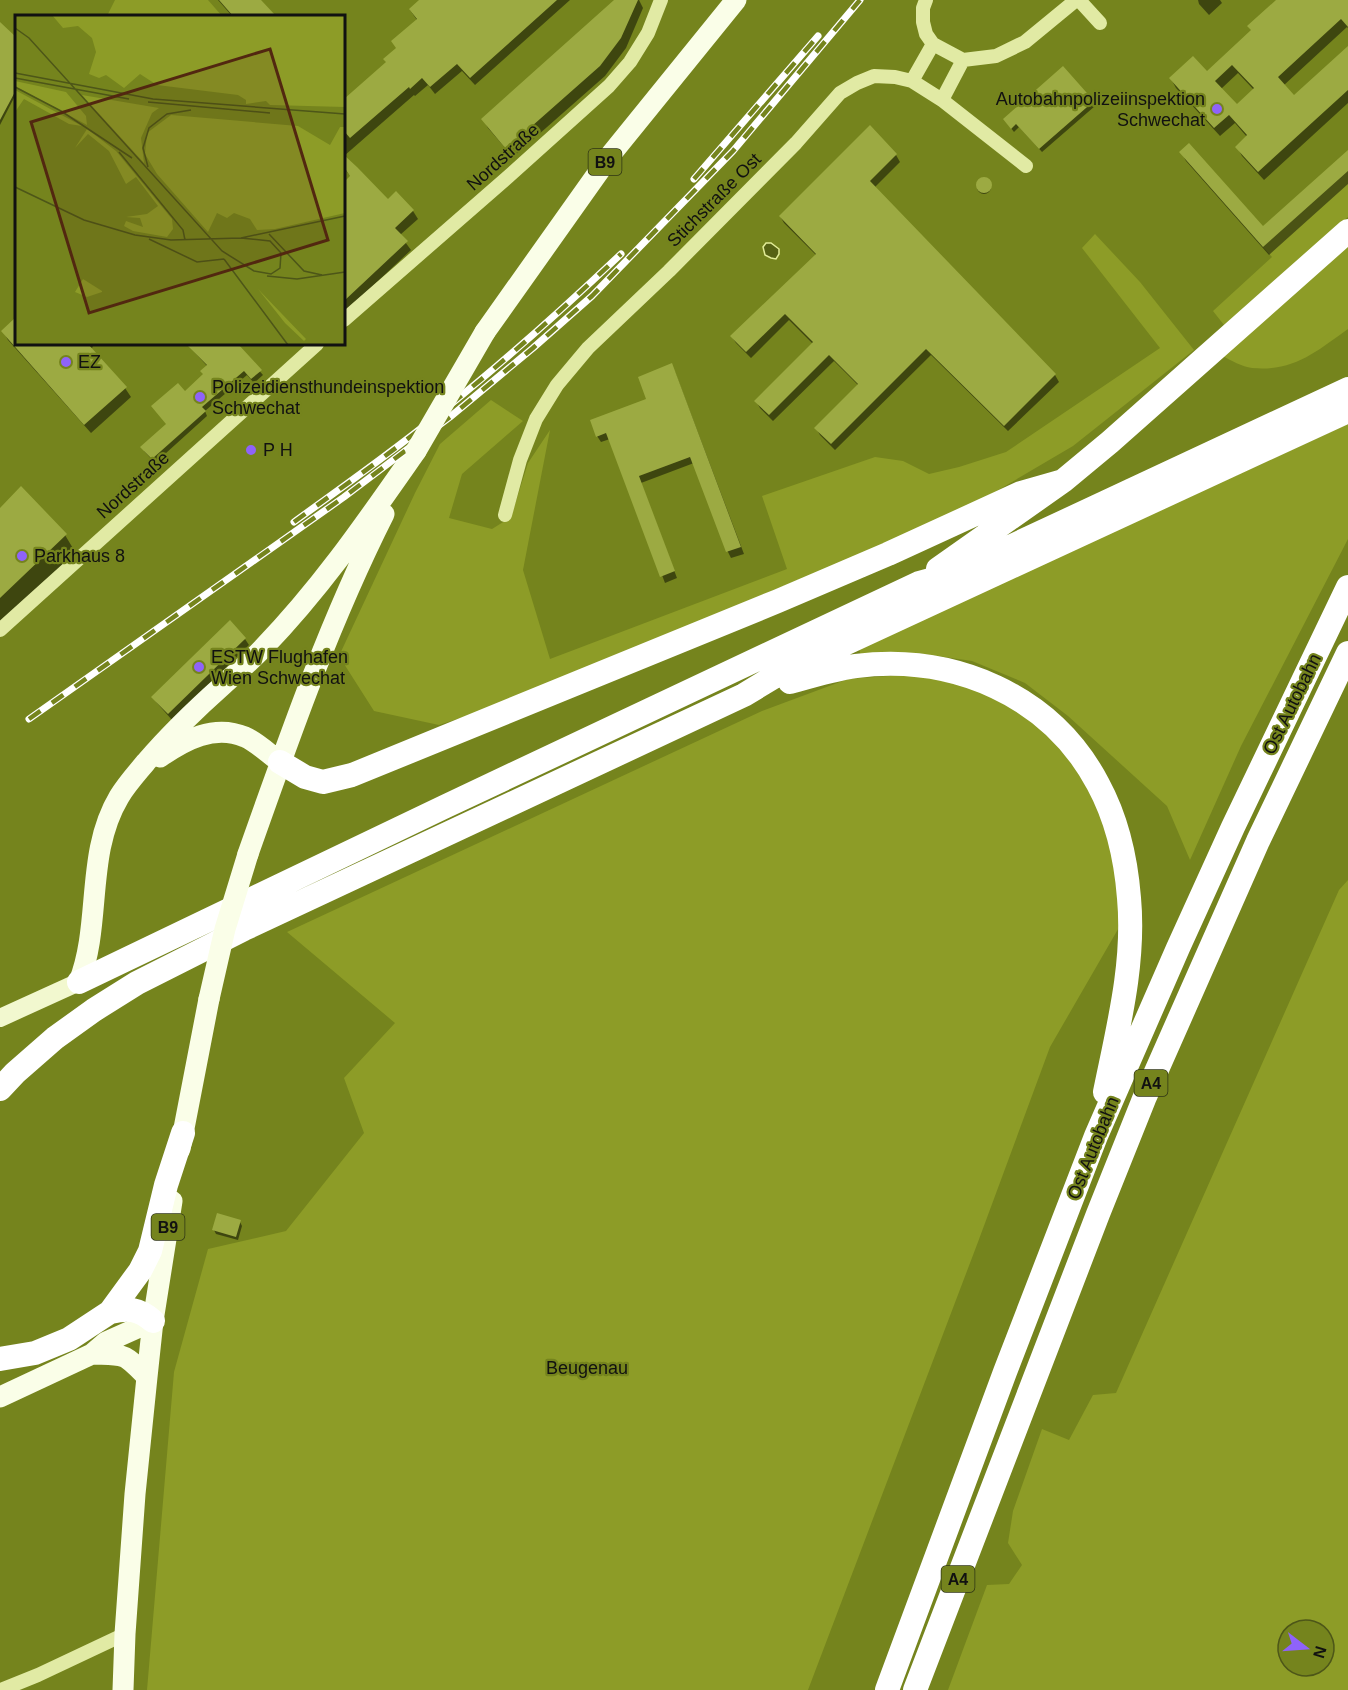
<svg xmlns="http://www.w3.org/2000/svg" width="1348" height="1690" font-family="Helvetica,sans-serif">
	<style>
		.green { fill: #8d9c27; fill-rule: evenodd }
		.water { fill: #566214; stroke: #e2ec97; stroke-width: 1.5 }
		.shadow { fill: #0007; fill-rule: evenodd }
		.building { fill: #9caa42; fill-rule: evenodd }
		.lines { fill: none; stroke-linecap: round; stroke-linejoin: round }
		.street { stroke: #e1eaa4; stroke-width: 14 }
		.secondary { stroke: #f2f8cf; stroke-width: 18 }
		.primary { stroke: #fafee8; stroke-width: 21 }
		.highway { stroke: #fff; stroke-width: 24 }
		.rail-casing { stroke: #fff; stroke-width: 7 }
		.rail { stroke: #75841d; stroke-width: 4.5; stroke-dasharray: 14; stroke-linecap: butt }
		.primary-bridge { stroke: #fafee8; stroke-width: 21 }
		.poi-dot { fill: #8f63f9; stroke: #75841d; stroke-width: 2 }
		.labels { text-anchor: middle; stroke-width: 4.5; stroke-linejoin: round; paint-order: stroke }
		.shield { fill: #75841d; stroke: #2f3415; stroke-width: 1.5 }
		.shield-label { font-size: 16px; font-weight: bold; fill: #111 }
		.poi-label { font-size: 18px; fill: #111; stroke: #75841d; text-anchor: start }
		.street-label { font-size: 18px; fill: #111; stroke: #75841d }
		.park-label { font-size: 18px; fill: #111; stroke: #75841d }
		.inset-road { fill: none; stroke: #4d5618; stroke-width: 1.5 }
		.view { fill: #522710; fill-opacity: 0.15; stroke: #522710; stroke-width: 3 }
		.inset-edge { fill: none; stroke: #111; stroke-width: 3 }
	</style>
	<rect width="100%" height="100%" fill="#75841d"/>
	<path class="green" d="M115,0H208L222,16H107Z
		M1348,171V217L1224,325L1213,311L1272,257L1263,247Z
		M1095,234L1140,282L1194,350L1073,446L995,492L911,533L491,708L439,725L374,711L339,656L415,493L440,444L491,400L523,421L462,474L449,518L492,529L511,517L528,463L550,430L523,570L550,659L787,569L762,496L875,457L903,461L929,474L959,467L1006,452L1160,348L1082,248Z
		M1348,243V329C1317,351 1294,372 1252,368C1242,367 1231,360 1222,356Z
		M1348,424V539L1241,746L1190,860L1167,806L1068,716L1025,683L972,661L917,653L861,656L859,649Z
		M915,674L966,684L1010,707L1050,734L1083,774L1102,815L1118,867L1121,924L1050,1047L978,1242L808,1690H147L174,1372L208,1249L286,1231L364,1133L344,1078L395,1023L287,932L762,711L848,679Z
		M1348,880V1690H948L987,1585L1009,1584L1022,1565L1008,1543L1013,1511L1042,1429L1069,1440L1093,1395L1116,1393L1339,890ZM1288,1630H1324V1666H1288Z"/>
	<path class="water" d="M766,243H771L779,249V254L776,259L771,258L765,255L763,247Z"/>
	<path class="shadow" d="M218,0H259L274,16H232Z
		M421,0H570L475,85L462,71L435,94L428,85L415,96L414,95L344,156V101L387,63L417,20L410,10Z
		M616,0H639L643,8L626,48L605,76L513,157L488,128L483,119Z
		M1198,0H1220L1222,3L1209,15L1199,4Z
		M1278,0H1348V28L1347,27L1283,86L1294,97L1348,48V103L1264,180L1242,156L1237,147L1247,137L1235,123L1220,136L1176,88L1171,79L1207,73L1252,32ZM1238,73L1254,90L1237,107L1221,89Z
		M0,24L16,39V94L0,125Z
		M1063,68L1095,106L1042,152L1019,127L1014,132L1007,123Z
		M1181,152L1263,228L1348,152V184L1269,255L1186,161Z
		M896,155L900,162L874,188L1055,375L1059,382L1008,431L931,355L835,450L820,435L816,428L858,385L834,361L773,421L760,408L756,401L813,344L789,320L751,358L736,343L732,337L816,255L784,223L780,216Z
		M344,157L356,168L388,201L396,193L413,211L418,219L400,235L411,250L344,313V184L351,177L344,168Z
		M977 187a7 7 0 1 1 14 0a7 7 0 1 1-14 0Z
		M16,319V344H91L93,347L90,349L125,388L131,397L91,433L8,340L3,331Z
		M187,344H223L227,348L232,344H236L263,375L254,383L247,375L205,411L207,416L155,463L144,451L168,425L184,393L205,375L208,367Z
		M675,372L744,554L731,558L728,552L694,463L641,483L677,578L665,583L610,439L601,442L597,436L648,400Z
		M0,510L65,535L77,555L0,629Z
		M245,639L249,645L172,720L157,703L153,697Z
		M240,1222L242,1226L238,1240L216,1234L214,1230Z"/>
	<path class="building" d="M219,0H261L276,16H233Z
		M419,0H557L470,78L457,64L430,87L422,78L410,89L409,87L350,138L344,131V99L386,62L383,59L396,48L391,41L417,19L409,9Z
		M614,0H638L621,38L600,66L506,149L481,119Z
		M1276,0H1348V27L1341,19L1278,77L1294,95L1348,46V90L1258,172L1235,147L1247,135L1229,115L1214,128L1169,78L1193,56L1207,71L1251,30L1247,26ZM1232,65L1254,88L1237,104L1215,81Z
		M0,22L16,37V90L0,120Z
		M1063,66L1094,101L1039,149L1016,124L1011,129L1003,119Z
		M870,125L897,154L870,181L1056,374L1004,426L926,349L831,444L814,428L858,384L829,355L769,415L754,401L813,342L785,314L746,352L730,336L816,254L779,216Z
		M1189,143L1263,226L1348,150V171L1263,247L1179,152Z
		M344,155L357,167L388,199L396,191L414,210L395,228L408,241L344,301V182L350,176L344,167Z
		M976 185a8 8 0 1 1 16 0a8 8 0 1 1-16 0Z
		M16,317V344H88L127,387L84,425L1,331Z
		M186,344H238L262,370L251,379L244,371L202,407L206,411L152,459L140,447L166,424L151,406L178,383L185,391L203,374L200,371L207,365Z
		M672,363L741,547L726,552L690,457L639,476L675,571L660,577L606,433L596,437L590,420L646,399L638,377Z
		M21,486L67,534L0,598V508Z
		M230,620L246,638L168,714L151,697Z
		M217,1213L241,1220L236,1237L212,1230Z"/>
	<g class="lines">
		<path class="street" d="M926,0L923,8V22L926,34L933,44L963,60L996,56L1025,42L1076,0
			M1079,0L1100,23
			M912,81L933,44
			M942,100L963,60
			M344,320L509,176L609,86L630,62L648,33L661,0
			M505,515L520,460L536,419L557,385L588,348L669,271L796,143L840,93L857,83L874,76L895,77L912,81L942,100L1026,166
			M0,630L317,344
			M1,1690L38,1675L125,1634"/>
		<path class="secondary" d="M0,1018L79,982"/>
		<path class="primary" d="M485,332L612,153L736,0
			M160,757C185,740 214,724 245,737C258,743 269,754 280,762
			M248,854C289,738 329,623 384,514
			M79,982C102,923 85,854 119,797C126,785 137,773 146,762C170,734 196,709 223,685C236,673 251,661 263,648C322,587 367,521 416,451
			M180,1149L209,999
			M92,1354C125,1355 123,1352 147,1377
			M0,1397L92,1354L106,1342L153,1321
			M123,1690L125,1634L135,1494L147,1377L153,1321L172,1201"/>
		<path class="highway" d="M938,569L1063,481L1110,442L1348,231
			M790,682C811,676 834,669 856,666C954,654 1051,695 1098,784C1117,819 1126,859 1129,898C1135,963 1118,1028 1105,1092
			M280,762L305,777L323,782L352,775L778,601L888,554L1021,493L1063,481
			M79,982L444,807L919,583L952,574L1348,389
			M0,1089L15,1073L55,1038L94,1010L137,983L244,929L744,695L777,675L1348,411
			M110,1312C128,1308 138,1308 153,1321
			M0,1359L35,1353L69,1339L110,1312L140,1271L150,1251L166,1185L183,1133
			M887,1690L1005,1372L1096,1136L1178,948L1233,827L1348,587
			M915,1690L1098,1214L1144,1099L1258,841L1348,653"/>
		<g class="rail-casing">
			<path id="rail" d="M694,179L818,36
				M294,522C345,485 397,449 445,409C506,360 564,308 621,254
				M29,719L344,497L450,417L533,348L592,296L733,151L860,0"/>
		</g>
		<use href="#rail" class="rail"/>
		<path class="primary-bridge" d="M416,451L485,332
			M209,999L225,929L248,854"/>
	</g>
	<g class="poi-dot">
		<circle cx="1217" cy="109" r="6"/>
		<circle cx="66" cy="362" r="6"/>
		<circle cx="200" cy="397" r="6"/>
		<circle cx="251" cy="450" r="6"/>
		<circle cx="22" cy="556" r="6"/>
		<circle cx="199" cy="667" r="6"/>
	</g>
	<g class="labels">
		<g class="shield">
			<rect x="588.5" y="149" width="33" height="26" rx="4.5"/>
			<rect x="1134.5" y="1070" width="33" height="26" rx="4.5"/>
			<rect x="151.5" y="1214" width="33" height="26" rx="4.5"/>
			<rect x="941.5" y="1566" width="33" height="26" rx="4.5"/>
		</g>
		<g class="shield-label">
			<text x="605" y="168">B9</text>
			<text x="1151" y="1089">A4</text>
			<text x="168" y="1233">B9</text>
			<text x="958" y="1585">A4</text>
		</g>
		<g class="poi-label">
			<text x="1205" y="105" text-anchor="end">Autobahnpolizeiinspektion<tspan x="1205" dy="21">Schwechat</tspan></text>
			<text x="78" y="368">EZ</text>
			<text x="212" y="393">Polizeidiensthundeinspektion<tspan x="212" dy="21">Schwechat</tspan></text>
			<text x="263" y="456">P H</text>
			<text x="34" y="562">Parkhaus 8</text>
			<text x="211" y="663">ESTW Flughafen<tspan x="211" dy="21">Wien Schwechat</tspan></text>
		</g>
		<g class="street-label">
			<text transform="translate(503 157) rotate(-42)" y="6">Nordstraße</text>
			<text transform="translate(714 200) rotate(-45)" y="6">Stichstraße Ost</text>
			<text transform="translate(133 485) rotate(-42)" y="6">Nordstraße</text>
			<text transform="translate(1292 704) rotate(-64)" y="6">Ost Autobahn</text>
			<text transform="translate(1093 1148) rotate(-68)" y="6">Ost Autobahn</text>
		</g>
		<g class="park-label">
			<text x="587" y="1374">Beugenau</text>
		</g>
	</g>
	<g transform="translate(15 15)">
		<rect width="330" height="330" fill="#75841d"/>
		<path d="M37,0H330V92L255,90L251,86L231,89V85L223,80L142,70L125,59L109,73L91,60L84,63L74,59L81,37L77,23L63,11L48,13ZM0,66L51,77L71,101L72,110L0,71ZM0,75L67,111L54,109L9,84L0,97ZM67,80L144,93L137,98L126,123L129,148ZM156,100L283,111L315,130L325,112H330V198L260,214L242,215L235,204L219,198L212,203L202,198L193,217L142,159L130,139L132,118ZM72,114L101,136L157,204L158,214L152,222L118,216L109,211L111,206L128,212L125,203L111,202L132,199L143,191L121,162L111,169L94,136L73,119L60,133ZM68,264L87,276V277L72,282L60,277ZM243,274L291,324L289,326L270,308Z" fill="#8d9c27"/>
		<path class="inset-road" d="M0,13L14,23L207,236L239,256L256,259L265,253L266,238L255,226L226,223M0,58L138,84L330,99M0,63L114,84M0,72L46,96L117,143M133,87L255,98M104,137L168,215L170,225M133,152L128,133L134,113L152,99L176,95M0,172L69,205L120,220L156,225L226,223L330,201M254,219L289,256L307,260M134,224L182,247L209,244M209,244L273,330M252,261L282,264L330,257"/>
		<path class="view" d="M255,34L313,225L74,298L16,107Z"/>
		<rect width="330" height="330" class="inset-edge"/>
	</g>
	<g transform="translate(1306 1648) rotate(107)"><circle r="28" fill="#75841d" stroke="#4d5618" stroke-width="1.5"/>
	<path d="M0-4.5L10 22L0 15L-10 22Z" fill="#8f63f9"/>
	<text y="-9" font-size="16" font-weight="bold" text-anchor="middle" fill="#111111">N</text>
	</g>
</svg>
